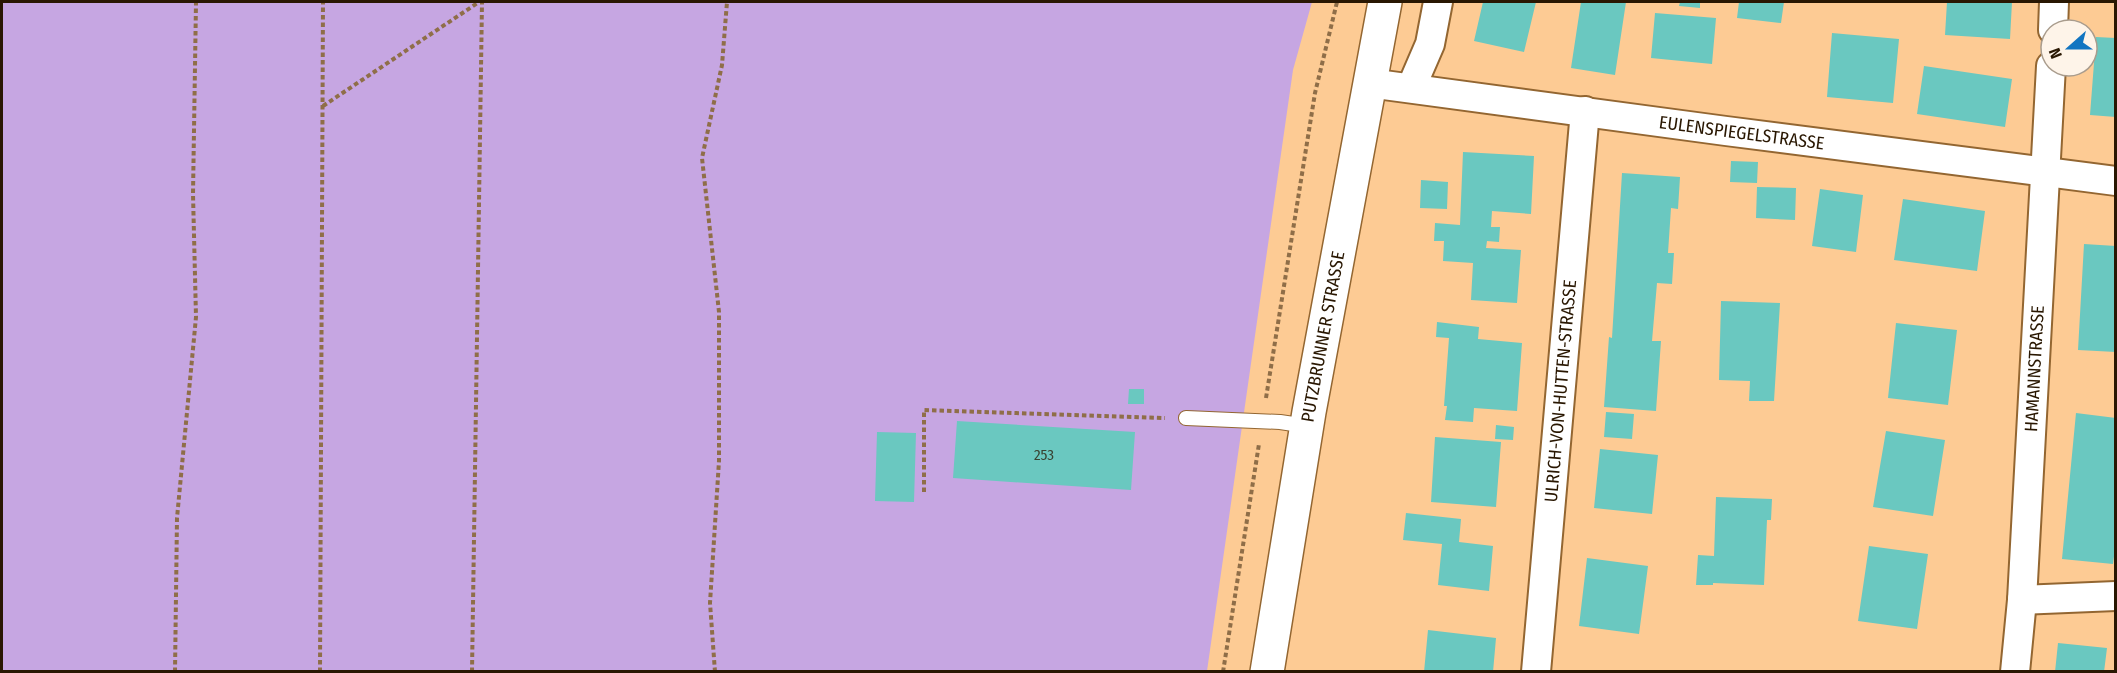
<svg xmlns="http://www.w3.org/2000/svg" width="2117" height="673" font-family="'Fira Sans Condensed',sans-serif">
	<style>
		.green { fill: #c6a6e2 }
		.building { fill: #6ac8c0 }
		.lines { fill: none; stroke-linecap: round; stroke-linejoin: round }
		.service-casing { stroke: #936631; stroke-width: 16 }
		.minor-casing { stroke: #936631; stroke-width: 32 }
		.secondary-casing { stroke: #936631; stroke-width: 36 }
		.path { stroke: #8f6e48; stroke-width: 4; stroke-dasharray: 4.5 3; stroke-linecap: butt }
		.service { stroke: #fff; stroke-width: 14 }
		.minor { stroke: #fff; stroke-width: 28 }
		.secondary { stroke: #fff; stroke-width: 33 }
		.labels { text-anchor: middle; stroke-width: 6; stroke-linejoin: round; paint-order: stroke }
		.number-label { font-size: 15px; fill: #394332 }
		.street-label { font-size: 18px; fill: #291702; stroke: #fef4e9 }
	</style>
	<rect width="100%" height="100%" fill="#fdcb94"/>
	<path class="green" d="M2,2H1312L1293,70L1207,671H2Z"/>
	<path class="building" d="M1483,2H1536L1524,52L1474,41Z
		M1581,2H1626L1615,75L1571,68Z
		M1680,2H1700V8L1679,6Z
		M1739,2H1784L1781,23L1737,18Z
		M1947,2H2012L2010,39L1945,35Z
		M1655,13L1716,18L1712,64L1651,58Z
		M1832,33L1899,39L1893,103L1827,97Z
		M2096,37L2116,38V117L2090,115Z
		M1924,66L2012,79L2005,127L1917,114Z
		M1463,152L1534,156L1531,214L1492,211L1491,227H1500L1499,242L1487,241L1486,248L1521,250L1517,303L1471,300L1473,263L1443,261L1444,241H1434L1435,223L1460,225Z
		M1731,161L1758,162L1757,183L1730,182Z
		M1622,173L1680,177L1678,209L1671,208L1668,253H1674L1672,284L1657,283L1652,341H1661L1656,411L1604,407L1609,337L1612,338Z
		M1421,180L1448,182L1447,209L1420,208Z
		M1757,187L1796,188L1795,220L1756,218Z
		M1820,189L1863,195L1856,252L1812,246Z
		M1903,199L1985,211L1977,271L1894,260Z
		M2084,244L2116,246V352L2078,350Z
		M1721,301L1780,303L1774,401H1749L1750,381L1719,380Z
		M1437,322L1479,327L1478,339L1522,343L1517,411L1474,408L1473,422L1445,420L1447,406H1444L1449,338L1436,337Z
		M1896,323L1957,330L1948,405L1888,398Z
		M1129,389H1144V404H1128Z
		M1606,412L1634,414L1632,439L1604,437Z
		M2076,413L2116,418V541L2113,564L2062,559Z
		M957,421L1135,432L1131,490L953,478Z
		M1496,425L1514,427L1513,440L1495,439Z
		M1886,431L1945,440L1933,516L1873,507Z
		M877,432L916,433L914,502L875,501Z
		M1435,437L1501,442L1496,507L1431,502Z
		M1600,449L1658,455L1652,514L1594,508Z
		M1716,497L1772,499L1771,520H1767L1764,585L1713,583V585H1696L1698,555L1714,556Z
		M1406,513L1461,519L1459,542L1493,546L1489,591L1438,585L1442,544L1403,540Z
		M1869,546L1928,554L1917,629L1858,621Z
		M1587,558L1648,566L1639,634L1579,626Z
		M1428,630L1496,638L1493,672H1424Z
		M2058,643L2107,648L2104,672H2055Z"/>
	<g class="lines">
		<g class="service-casing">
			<path id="service" d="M1186,418L1280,422L1307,426"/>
		</g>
		<g class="minor-casing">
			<g id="minor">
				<path d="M2053,30L2054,2"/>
				<path id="s1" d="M1369,83L1726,131L2116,181"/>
				<path d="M1411,88L1430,44L1438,2"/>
				<path d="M2022,600L2116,596"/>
				<path id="s2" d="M1536,672L1585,111"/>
				<path id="s3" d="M2015,672L2022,600L2051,66"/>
			</g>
		</g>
		<g class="secondary-casing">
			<g id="secondary">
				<path id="s4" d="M1267,672L1309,412L1385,2"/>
			</g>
		</g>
		<path class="path" d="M323,106L479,2
			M1266,398L1315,93L1337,2
			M924,492V410L1165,418
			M175,672L177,518L196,317L193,194L196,2
			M320,672L323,2
			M472,672L482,2
			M715,672L710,603L719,461V312L702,158L722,65L727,2
			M1223,672L1259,444"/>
		<use href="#service" class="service"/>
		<use href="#minor" class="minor"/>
		<use href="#secondary" class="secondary"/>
	</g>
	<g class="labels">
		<g class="number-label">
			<text x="1044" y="460">253</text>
		</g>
		<g class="street-label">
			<text dy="6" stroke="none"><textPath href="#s1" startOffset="376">EULENSPIEGELSTRASSE</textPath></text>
			<text dy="6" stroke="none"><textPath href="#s4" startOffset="340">PUTZBRUNNER STRASSE</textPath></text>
			<text dy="6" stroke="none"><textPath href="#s3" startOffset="304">HAMANNSTRASSE</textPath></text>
			<text dy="6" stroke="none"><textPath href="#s2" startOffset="282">ULRICH-VON-HUTTEN-STRASSE</textPath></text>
		</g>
	</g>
	<rect width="2117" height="673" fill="none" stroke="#291702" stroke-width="6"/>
	<g transform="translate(2069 48) rotate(249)"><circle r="28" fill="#fef4e9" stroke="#a99c8d" stroke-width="1.5"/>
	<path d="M0-4.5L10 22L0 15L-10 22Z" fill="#1275c1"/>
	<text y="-9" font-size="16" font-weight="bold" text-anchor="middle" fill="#291702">N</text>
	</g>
</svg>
